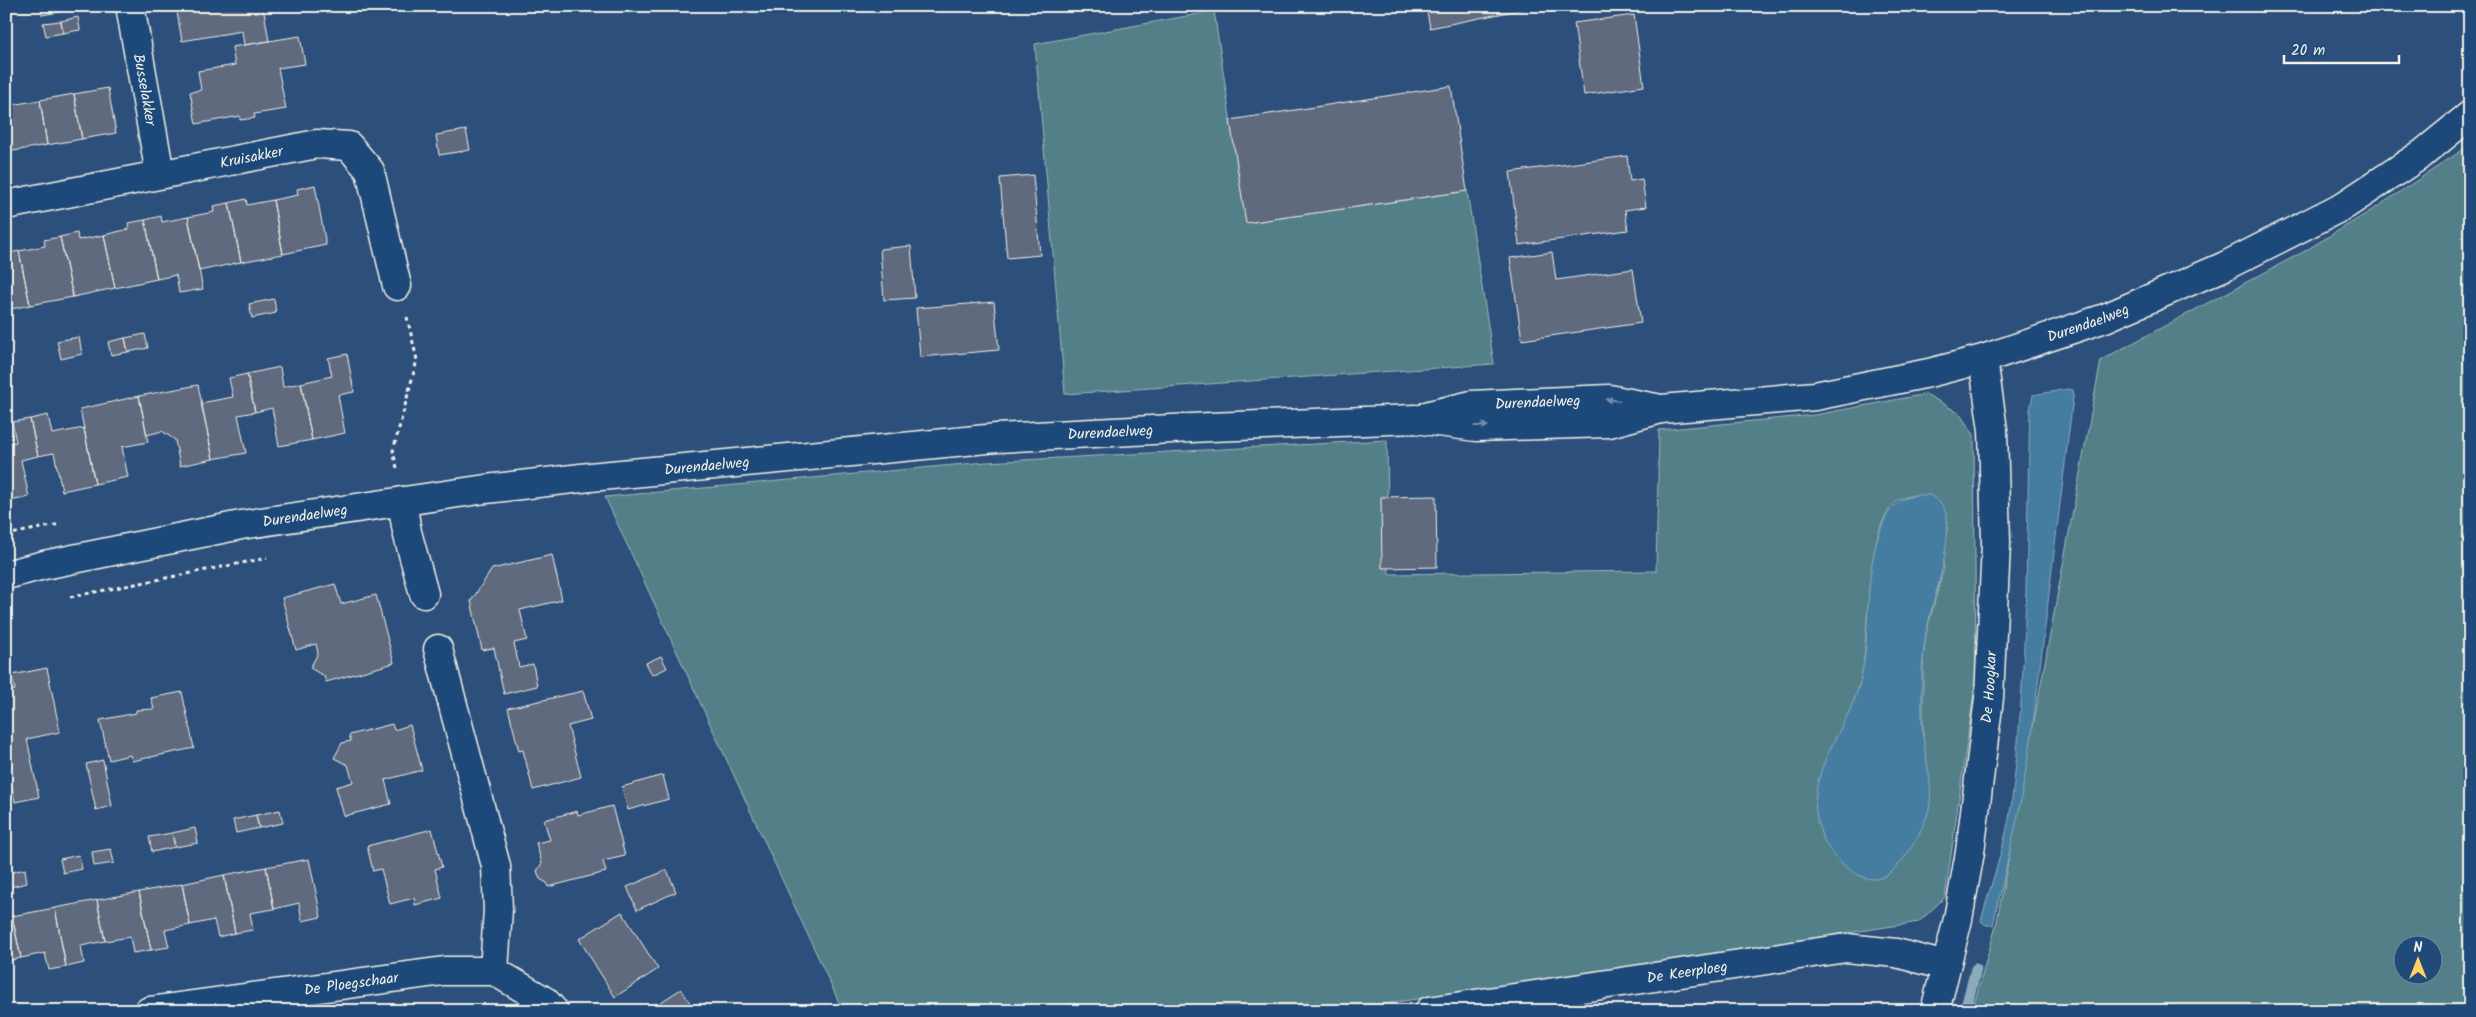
<svg xmlns="http://www.w3.org/2000/svg" width="2476" height="1017" font-family="Kalam,sans-serif">
	<style>
		.green { fill: #528088; stroke: #a3b8b8; fill-rule: evenodd }
		.water { fill: #457da0; stroke: #8babbd }
		.lines { fill: none; stroke-linecap: round; stroke-linejoin: round }
		.stream { stroke: #8babbd; stroke-width: 11 }
		.building { fill: #5f6a7f; stroke: #f4f1e8 }
		.street-casing { stroke: #f4f1e8; stroke-width: 31 }
		.path { stroke: #f4f1e8; stroke-width: 3; stroke-dasharray: 4 4; stroke-linecap: butt }
		.street { stroke: #1f4a7a; stroke-width: 28 }
		.oneway { fill: #748da6 }
		.labels { text-anchor: middle; stroke-width: 4.5; stroke-linejoin: round; paint-order: stroke }
		.street-label { font-size: 15px; fill: #f4f1e8; stroke: #1f4a7a }
	</style>
	<rect width="100%" height="100%" fill="#2c507b"/>
	<filter id="ink" filterUnits="userSpaceOnUse"><feTurbulence type="fractalNoise" baseFrequency=".02" numOctaves="2"/><feDisplacementMap in="SourceGraphic" scale="10" xChannelSelector="R" yChannelSelector="G"/><feConvolveMatrix kernelMatrix="1 2 1 2 8 2 1 2 1" color-interpolation-filters="sRGB"/></filter>
	<g filter="url(#ink)">
		<path class="green" d="M1214,11L1246,223L1467,191L1494,364L1065,394L1035,44Z
			M2470,145V1011H1972L1996,926L2101,360L2303,252L2377,207ZM2404,944H2434V974H2404Z
			M1926,394L1959,413L1974,435L1976,678L1945,897L1919,922L1338,1011H843L605,497L986,462L1387,440L1389,574L1656,571L1659,430L1815,415ZM1915,495L1944,567L1926,633L1923,659V737L1928,776L1819,781C1829,746 1853,715 1861,679C1870,639 1864,525 1897,501C1902,498 1910,496 1915,495Z"/>
		<path class="water" d="M2068,389L2073,390V398L2031,741L2018,815L1993,925H1986L1981,921C1991,883 2005,846 2011,807C2028,676 2026,542 2030,410L2033,395Z
			M1915,495H1930C1934,498 1940,502 1943,506C1958,530 1931,606 1926,633C1924,646 1923,659 1922,672C1922,693 1921,715 1923,736C1925,757 1934,789 1929,809C1924,829 1897,881 1873,879C1860,878 1851,871 1843,864C1826,849 1819,834 1816,812C1810,763 1852,723 1861,678C1872,627 1862,570 1884,521C1891,505 1900,500 1915,495Z"/>
		<g class="lines">
			<path class="stream" d="M1965,1011L1976,969"/>
		</g>
		<path class="building" d="M40,6H58L59,12L42,15Z
			M58,6H76V9L59,12Z
			M176,6H263L269,41L244,45L242,31L182,41Z
			M1426,6H1534V7L1430,28Z
			M1634,15L1644,86L1584,95L1574,23Z
			M78,17L80,30L63,33L61,21Z
			M61,21L63,33L46,36L43,23Z
			M300,36L305,64L278,68L286,109L254,114L255,118L240,120V116L196,124L190,92L201,90L198,71L235,65L232,47Z
			M1451,86L1467,191L1246,223L1230,120Z
			M108,88L116,133L82,139L74,94Z
			M74,94L82,139L47,145L40,100Z
			M40,100L47,145L13,151L6,106Z
			M6,112L13,151L6,152Z
			M466,130L470,150L439,155L436,135Z
			M1627,156L1630,181L1642,179L1646,207L1625,210L1628,230L1519,245L1510,172Z
			M1033,175L1040,255L1007,258L1000,178Z
			M315,185L326,245L283,254L273,200L298,195L297,189Z
			M246,199L247,205L273,200L283,254L241,262L229,203Z
			M229,203L241,262L199,271L188,217L214,212L213,206Z
			M161,216L162,222L188,217L203,289L179,293L176,275L157,279L145,220Z
			M145,220L157,279L115,288L104,235L129,229L128,223Z
			M77,233L78,240L104,235L115,288L73,297L60,237Z
			M60,237L73,297L30,305L19,251L45,246L44,240Z
			M911,246L915,298L884,300L880,249Z
			M19,251L30,305L6,310V254Z
			M1552,252L1556,280L1633,269L1641,323L1522,340L1510,258Z
			M274,299L276,313L252,318L249,304Z
			M994,302L999,350L920,357L916,308Z
			M145,334L148,348L128,352L125,338Z
			M79,337L82,354L61,359L57,341Z
			M125,338L128,352L111,355L108,342Z
			M347,354L354,392L338,395L345,433L312,440L301,383L332,376L328,358Z
			M280,367L283,387L301,383L312,440L279,446L272,408L255,412L247,374Z
			M247,374L255,412L238,415L246,453L213,459L201,403L233,397L229,378Z
			M198,385L213,459L180,466L175,440L162,431L147,435L139,396Z
			M139,396L148,442L122,447L128,477L95,484L80,409Z
			M48,415L52,434L84,428L95,484L62,491L54,453L38,456L30,419Z
			M30,419L38,456L21,460L29,497L6,502V444L16,442L12,422Z
			M1436,496L1437,567L1382,568L1381,497Z
			M552,555L562,600L520,610L527,640L514,643L519,667L533,664L537,686L504,694L494,648L482,650L471,601L492,569Z
			M335,584L341,604L376,595L394,663L326,682L324,676L310,668L318,653L316,644L296,650L282,598Z
			M661,656L667,668L652,675L646,663Z
			M47,668L60,732L27,739L39,797L15,802L6,759V692L15,690L12,675Z
			M583,691L591,720L568,726L581,777L533,790L523,750L519,751L508,708Z
			M182,692L194,748L132,761L130,755L109,760L100,720L136,713V710L154,709L151,698Z
			M392,724L394,730L410,725L422,770L385,780L391,804L344,816L336,787L353,782L348,765L334,758L342,743L351,741L349,735Z
			M103,760L112,806L96,810L86,764Z
			M663,775L669,799L628,810L622,787Z
			M612,806L625,856L603,861L606,872L548,887L547,883L540,879L537,871L542,863L536,843L550,840L544,820L577,811L578,815Z
			M280,810L283,823L259,828L256,815Z
			M256,815L259,828L236,833L233,820Z
			M195,828L198,843L175,847L172,833Z
			M432,829L442,867L435,869L442,898L415,905L414,898L390,904L381,869L373,871L367,846Z
			M172,833L175,847L152,852L149,837Z
			M111,849L114,863L94,866L92,852Z
			M79,855L82,869L63,873L60,859Z
			M309,859L321,917L302,921L299,903L274,909L266,867Z
			M266,867L274,909L250,913L253,930L235,933L224,875Z
			M25,869L27,883L10,887L8,873Z
			M667,870L676,892L637,910L627,887Z
			M224,875L235,933L218,937L214,920L190,925L182,884Z
			M182,884L190,925L165,930L169,947L151,950L139,892Z
			M139,892L151,950L133,953L130,937L105,941L97,900Z
			M97,900L105,941L81,946L84,963L66,967L55,908Z
			M55,908L66,967L49,970L45,953L21,958L12,916Z
			M622,912L658,969L615,997L579,939Z
			M12,916L21,958L6,961V917Z
			M681,989L695,1011H647Z
			M1862,1005L1863,1011H1824Z"/>
		<g class="lines">
			<g class="street-casing">
				<g id="street">
					<path id="s1" d="M130,6L160,174"/>
					<path id="s2" d="M6,205L317,144L349,146L370,171L397,286"/>
					<path id="s3" d="M1429,415L1471,405L1609,399L1656,408"/>
					<path d="M402,501L407,532L424,594"/>
					<path id="s4" d="M6,575L44,565L241,525L486,489L590,477L997,438L1211,427L1415,419L1476,427L1609,423L1661,409L1815,396L1929,373L1983,359L2105,318L2225,266L2345,205L2422,154L2470,115"/>
					<path d="M438,649L496,866L498,909L494,971"/>
					<path id="s5" d="M149,1011L444,971H494L545,1001L554,1011"/>
					<path id="s6" d="M1429,1011L1846,948L1896,953L1946,966"/>
					<path id="s7" d="M1935,1011L1958,919L1970,852L1989,698L1996,544L1993,430L1983,359"/>
				</g>
			</g>
			<path class="path" d="M397,468L393,451L417,360L407,317
				M6,535L61,524
				M70,597L267,558"/>
			<use href="#street" class="street"/>
		</g>
		<defs><path id="oneway-solid" d="M-6-.8H1V-3.2L6.5 0L1 3.2V.8H-6Z" transform="scale(1.25)"/></defs>
		<g class="oneway">
			<use href="#oneway-solid" transform="translate(1613 400) rotate(-173)"/>
			<use href="#oneway-solid" transform="translate(1481 426)"/>
		</g>
	</g>
	<g class="labels">
		<g class="street-label">
			<text dy="5" stroke="none"><textPath href="#s1" startOffset="85">Busselakker</textPath></text>
			<text dy="5" stroke="none"><textPath href="#s2" startOffset="250">Kruisakker</textPath></text>
			<text dy="5" stroke="none"><textPath href="#s4" startOffset="2106">Durendaelweg</textPath></text>
			<text dy="5" stroke="none"><textPath href="#s3" startOffset="110">Durendaelweg</textPath></text>
			<text dy="5" stroke="none"><textPath href="#s4" startOffset="1115">Durendaelweg</textPath></text>
			<text dy="5" stroke="none"><textPath href="#s4" startOffset="710">Durendaelweg</textPath></text>
			<text dy="5" stroke="none"><textPath href="#s4" startOffset="305">Durendaelweg</textPath></text>
			<text dy="5" stroke="none"><textPath href="#s7" startOffset="329">De Hoogkar</textPath></text>
			<text dy="5" stroke="none"><textPath href="#s6" startOffset="261">De Keerploeg</textPath></text>
			<text dy="5" stroke="none"><textPath href="#s5" startOffset="204">De Ploegschaar</textPath></text>
		</g>
	</g>
	<rect width="2476" height="1017" fill="none" stroke="#1f4a7a" stroke-width="25"/>
	<rect x="12" y="12" width="2451" height="992" fill="none" stroke="#f4f1e8" stroke-width="2" filter="url(#ink)"/>
	<g transform="translate(2418 960)"><circle r="24" fill="#1f4a7a" stroke="#748da6"/>
	<path d="M0-4L9 19L0 12L-9 19Z" fill="#ffd166"/>
	<text y="-8" font-size="14" font-weight="bold" text-anchor="middle" fill="#f4f1e8">N</text>
	</g>
	<path d="M2284 55v8h115v-8" fill="none" stroke="#f4f1e8" stroke-width="2.5"/>
	<text x="2291" y="55" font-size="15" fill="#f4f1e8" stroke="#1f4a7a" stroke-width="4" paint-order="stroke">20 m</text>
</svg>
